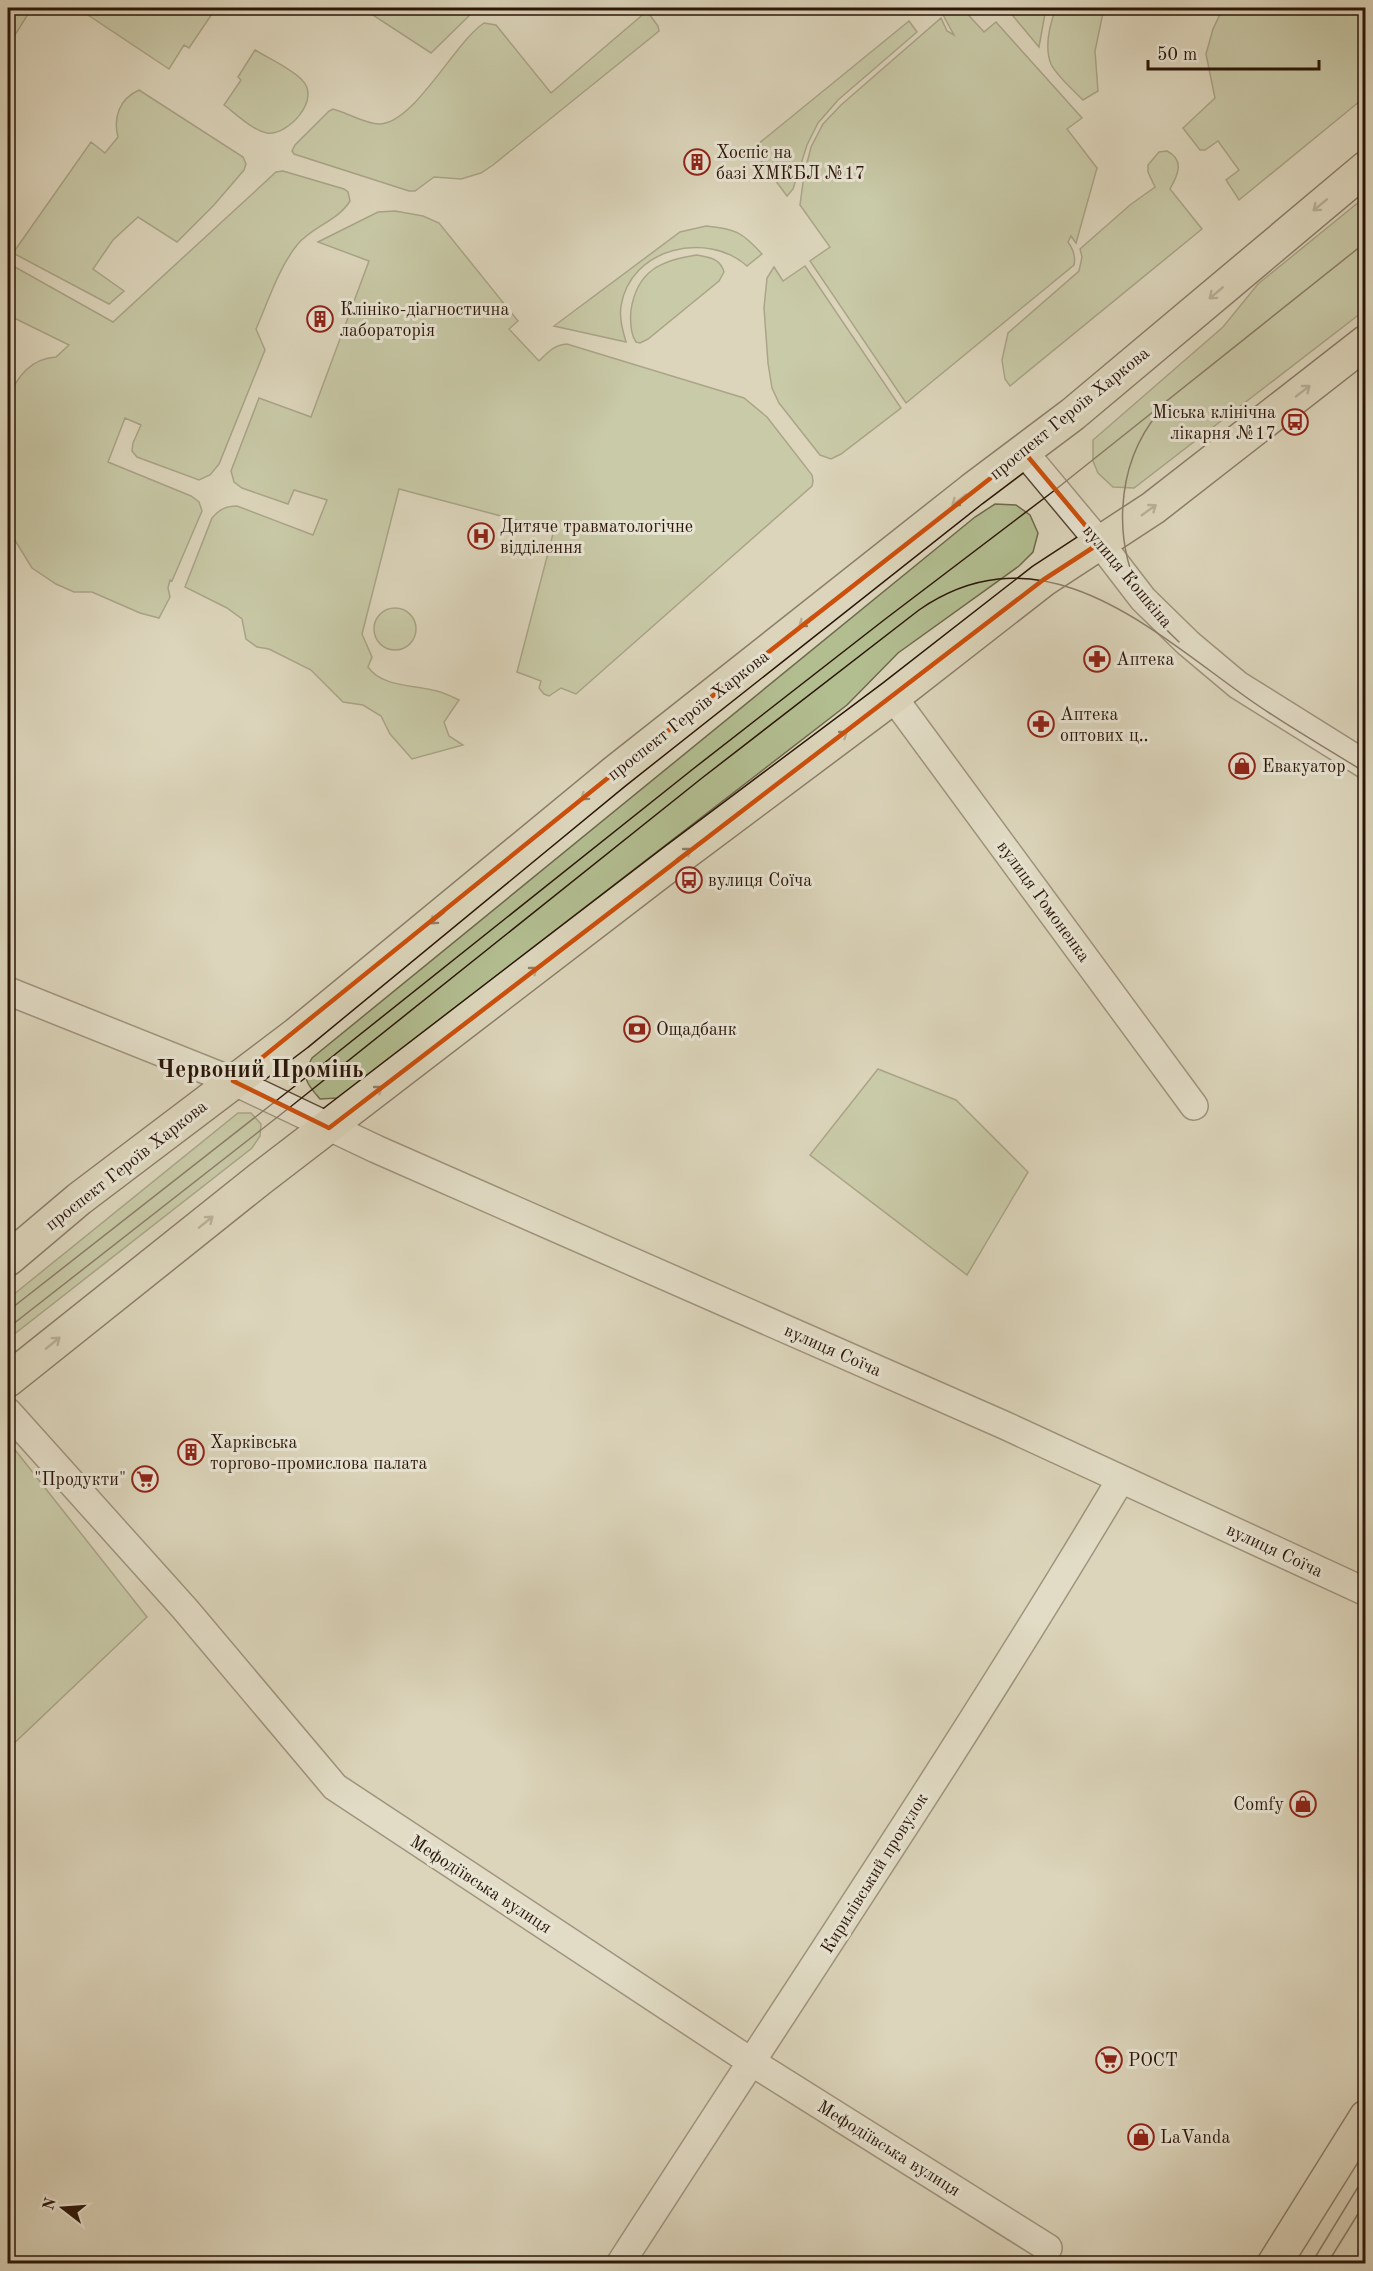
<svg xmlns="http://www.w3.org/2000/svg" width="1373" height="2271" font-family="'Old Standard TT',serif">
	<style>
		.green { fill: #b2bd90; stroke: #6e694c; stroke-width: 1.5 }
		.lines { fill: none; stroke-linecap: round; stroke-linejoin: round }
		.minor-casing { stroke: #564534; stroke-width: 30 }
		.major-casing { stroke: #2a1507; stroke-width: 36 }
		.minor { stroke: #e8e4d3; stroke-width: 27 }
		.major { stroke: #dcd5bb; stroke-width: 33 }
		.tram { stroke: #2a1507; stroke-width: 1.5 }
		.oneway { stroke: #8c7f6a }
		.marked { fill: none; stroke: #cc4f0b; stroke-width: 4.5; stroke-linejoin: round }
		.labels { text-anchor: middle; stroke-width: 6; stroke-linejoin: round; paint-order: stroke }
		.poi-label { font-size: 18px; fill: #2a1507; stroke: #e8e4d3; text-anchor: start }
		.street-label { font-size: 18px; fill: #2a1507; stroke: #e8e4d3 }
		.district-label { font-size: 24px; font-weight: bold; fill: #2a1507; stroke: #e8e4d3 }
	</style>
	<rect width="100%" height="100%" fill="#dcd5bb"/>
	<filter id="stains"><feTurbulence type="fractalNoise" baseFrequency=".00333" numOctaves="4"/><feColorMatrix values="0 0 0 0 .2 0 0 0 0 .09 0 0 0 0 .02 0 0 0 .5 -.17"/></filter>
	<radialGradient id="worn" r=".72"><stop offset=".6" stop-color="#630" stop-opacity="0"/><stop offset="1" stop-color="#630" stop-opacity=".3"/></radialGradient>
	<path class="green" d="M8,8H32L8,46Z
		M80,8H216L189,48L184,45L169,69L79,9Z
		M362,8H477L431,53Z
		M947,8H962L984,32L996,22L1082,118L1067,129L1097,168L1076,243L1071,236L1068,242C1073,249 1076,256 1074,265L906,403L810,261L830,247L800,205L804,175L811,147L823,124L841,105L941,18L947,31L954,35L942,13Z
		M1011,8H1046L1039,47L1008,10Z
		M1056,8H1104L1095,51L1098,91L1083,100C1074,91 1056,75 1051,64C1044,47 1050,24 1056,8Z
		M1223,8H1365V97L1239,200L1226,180L1239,170L1218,141L1205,150H1200L1183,128L1215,98L1206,54L1213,29Z
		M647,11L658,26L659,31L653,36L493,165L481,173L461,179L434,177L415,191H409L294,154L292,151L295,145L329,111L333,109L339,111C351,115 367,124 379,124C414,124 454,43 484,23L496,25L551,93Z
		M909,21L917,32L838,100L818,123L807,145L793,189L787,196L752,149Z
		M255,50C268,58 292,69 302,80C322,100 287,136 267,133C252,130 236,114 224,105L241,80L238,77Z
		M139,90L243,157L246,164L244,170L214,205L177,242L138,217L113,240L93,269L124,291L109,304L13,253L91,142L105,153L118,137C113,118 119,99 139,90Z
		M1167,151C1185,160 1178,175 1170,189L1202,229L1010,386L1005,379L1002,360L1008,333L1079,271L1082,257L1080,249L1130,205L1155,187L1148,172V165L1159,152Z
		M283,171L344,189L348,192L350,201C338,221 311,227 297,245C278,269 268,302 256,329L265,350L219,464L210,475L199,480L137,457L132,451L133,443L141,425L125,418L108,462L191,496L199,502L202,511L172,581L170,580L168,588L170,597L159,618L140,613L92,592H74L56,584L32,568L8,529V398C18,376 30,359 56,357L69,345L8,315V263L113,322L276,172Z
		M1365,197V310L1134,488L1113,487L1098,473L1093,461V440L1223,327L1258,284Z
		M395,211L423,216L439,223L518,321L509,329L539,361C548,352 554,345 567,344L744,398L767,417L812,475L813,481L812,486L576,694L561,688L549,696L544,694L539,688L541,681L517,672L554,530L399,489L362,634L372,657L368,667C381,686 411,685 432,690C441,691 451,696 459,700L444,722L449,736L463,745L412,759L390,734L381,716L363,705L343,702L311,670L269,649L257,647L246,639L242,619L227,608L185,587L212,518C220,509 226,506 237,506L313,535L327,500L294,490L288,504L242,488L234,482L231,471L259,398L311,417L369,261L318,242L378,212Z
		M706,226C736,229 742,232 762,254L747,266C707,230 630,248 621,306C619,318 623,331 626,342L554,326L680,232Z
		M697,255C710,258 720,258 724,272L719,281L648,339L640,343L636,342C630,333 630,321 631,310C637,271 661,260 697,255Z
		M805,266L901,408L841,454L831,459L820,455L779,403L772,388L768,363L764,308L767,278L774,267L783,281Z
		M995,504L1016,505L1030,515L1038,533L1033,552L1019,566L898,653L847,705L338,1098L320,1099C306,1083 301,1078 312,1058L975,517Z
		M374 629a21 21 0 1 1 42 0a21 21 0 1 1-42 0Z
		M878,1069L956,1100L1028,1172L967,1275L810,1155Z
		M238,1113H251L261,1124L260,1136L252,1148L8,1339V1299Z
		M8,1441L147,1617L8,1749Z"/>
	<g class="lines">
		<g class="minor-casing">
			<path id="minor" d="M1024,452L1100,543L1143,599L1188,643L1238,685L1366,765
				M893,697L1194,1106
				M8,991L233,1081L376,1149L1004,1425L1366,1592
				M8,1412L185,1609L335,1787L750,2061L1048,2248
				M620,2264C788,2003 962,1746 1121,1479"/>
		</g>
		<g class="major-casing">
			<path id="major" d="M8,1259L79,1199L297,1034L614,773L972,490L1073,414L1366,168
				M8,1380L261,1178L674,861L893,697L1043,580L1153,508L1366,342
				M1274,2264L1366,2117"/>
		</g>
		<use href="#minor" class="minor"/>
		<use href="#major" class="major"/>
		<path class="tram" d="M1159,412C1114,466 1111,549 1148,608C1156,621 1168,631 1179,642
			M8,1311L323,1064L693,769L884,620L1055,490L1366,242
			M8,1328L289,1108L702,778L919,610C1038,528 1144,623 1239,692C1279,722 1324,746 1366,773
			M1311,2264L1366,2174
			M1327,2264L1366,2201"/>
	</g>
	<defs><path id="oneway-shaft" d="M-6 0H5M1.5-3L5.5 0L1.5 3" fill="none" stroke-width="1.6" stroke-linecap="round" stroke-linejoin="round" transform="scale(1.5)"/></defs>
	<g class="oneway">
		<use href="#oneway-shaft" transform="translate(1320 205) rotate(141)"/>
		<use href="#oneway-shaft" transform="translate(1216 293) rotate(140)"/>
		<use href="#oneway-shaft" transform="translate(1303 391) rotate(-38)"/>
		<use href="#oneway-shaft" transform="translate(959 500) rotate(142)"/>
		<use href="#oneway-shaft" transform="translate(1149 510) rotate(-36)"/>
		<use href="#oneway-shaft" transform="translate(806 621) rotate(142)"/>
		<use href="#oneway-shaft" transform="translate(840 737) rotate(-37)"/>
		<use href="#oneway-shaft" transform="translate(588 794) rotate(141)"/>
		<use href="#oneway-shaft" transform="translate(684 854) rotate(-37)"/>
		<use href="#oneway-shaft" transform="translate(437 918) rotate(141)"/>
		<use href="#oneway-shaft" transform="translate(530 973) rotate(-38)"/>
		<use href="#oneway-shaft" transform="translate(375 1092) rotate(-37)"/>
		<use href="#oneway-shaft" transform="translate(206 1222) rotate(-39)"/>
		<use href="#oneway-shaft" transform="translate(53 1343) rotate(-39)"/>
	</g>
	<path d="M0 0H1373V2271H0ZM1024,452L1100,543L1043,580L329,1128L233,1081L614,773Z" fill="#dcd5bb" fill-opacity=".55" fill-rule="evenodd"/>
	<path class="marked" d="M1024,452L1100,543L1043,580L329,1128L233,1081L614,773Z"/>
	<defs>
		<g id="building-ring" transform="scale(1.35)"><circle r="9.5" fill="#e8e4d3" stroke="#8f2418" stroke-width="1.5"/><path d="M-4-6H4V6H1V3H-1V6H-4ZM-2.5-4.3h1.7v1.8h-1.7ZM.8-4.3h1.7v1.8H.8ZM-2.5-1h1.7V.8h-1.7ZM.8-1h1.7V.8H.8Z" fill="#8f2418"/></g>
		<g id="bus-ring" transform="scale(1.35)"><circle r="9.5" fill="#e8e4d3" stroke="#8f2418" stroke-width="1.5"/><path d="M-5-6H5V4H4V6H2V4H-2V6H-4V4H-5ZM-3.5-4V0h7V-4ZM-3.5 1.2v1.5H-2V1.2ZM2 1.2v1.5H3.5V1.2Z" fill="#8f2418"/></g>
		<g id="hospital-ring" transform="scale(1.35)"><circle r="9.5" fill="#e8e4d3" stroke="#8f2418" stroke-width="1.5"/><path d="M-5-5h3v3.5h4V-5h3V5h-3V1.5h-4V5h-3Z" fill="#8f2418"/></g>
		<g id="pharmacy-ring" transform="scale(1.35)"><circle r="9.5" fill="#e8e4d3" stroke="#8f2418" stroke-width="1.5"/><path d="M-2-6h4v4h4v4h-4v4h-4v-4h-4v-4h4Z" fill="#8f2418"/></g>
		<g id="shop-ring" transform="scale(1.35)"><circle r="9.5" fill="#e8e4d3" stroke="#8f2418" stroke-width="1.5"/><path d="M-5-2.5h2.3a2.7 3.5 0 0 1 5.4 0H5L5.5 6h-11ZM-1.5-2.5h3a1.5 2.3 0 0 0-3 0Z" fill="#8f2418"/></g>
		<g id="bank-ring" transform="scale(1.35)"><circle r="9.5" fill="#e8e4d3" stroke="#8f2418" stroke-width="1.5"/><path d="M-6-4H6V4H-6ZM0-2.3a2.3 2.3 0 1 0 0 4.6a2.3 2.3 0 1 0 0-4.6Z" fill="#8f2418"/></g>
		<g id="supermarket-ring" transform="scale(1.35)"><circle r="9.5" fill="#e8e4d3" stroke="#8f2418" stroke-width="1.5"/><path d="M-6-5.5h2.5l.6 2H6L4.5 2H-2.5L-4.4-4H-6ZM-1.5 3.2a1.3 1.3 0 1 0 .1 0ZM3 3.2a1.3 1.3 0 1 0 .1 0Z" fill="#8f2418"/></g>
	</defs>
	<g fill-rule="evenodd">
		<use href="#building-ring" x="697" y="162"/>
		<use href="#building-ring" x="320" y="319"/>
		<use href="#bus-ring" x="1295" y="422"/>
		<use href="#hospital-ring" x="481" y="536"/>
		<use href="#pharmacy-ring" x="1097" y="659"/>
		<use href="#pharmacy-ring" x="1041" y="724"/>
		<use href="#shop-ring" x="1242" y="766"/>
		<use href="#bus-ring" x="689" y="880"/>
		<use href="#bank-ring" x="637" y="1029"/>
		<use href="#building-ring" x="191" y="1452"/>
		<use href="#supermarket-ring" x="145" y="1479"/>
		<use href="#shop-ring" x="1303" y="1804"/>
		<use href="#supermarket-ring" x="1109" y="2060"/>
		<use href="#shop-ring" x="1141" y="2137"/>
	</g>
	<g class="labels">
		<g class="poi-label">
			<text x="716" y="158">Хоспіс на<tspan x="716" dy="21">базі ХМКБЛ №17</tspan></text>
			<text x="340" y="315">Клініко-діагностична<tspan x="340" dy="21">лабораторія</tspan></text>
			<text x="1276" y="418" text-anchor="end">Міська клінічна<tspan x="1276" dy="21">лікарня №17</tspan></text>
			<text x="500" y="532">Дитяче травматологічне<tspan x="500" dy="21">відділення</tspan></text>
			<text x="1116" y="665">Аптека</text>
			<text x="1060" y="720">Аптека<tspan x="1060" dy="21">оптових ц‥</tspan></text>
			<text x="1262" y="772">Евакуатор</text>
			<text x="708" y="886">вулиця Соїча</text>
			<text x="656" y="1035">Ощадбанк</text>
			<text x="210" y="1448">Харківська<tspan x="210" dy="21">торгово-промислова палата</tspan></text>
			<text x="126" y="1485" text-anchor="end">"Продукти"</text>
			<text x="1284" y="1810" text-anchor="end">Comfy</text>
			<text x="1128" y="2066">РОСТ</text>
			<text x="1160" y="2143">LaVanda</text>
		</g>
		<g class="street-label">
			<text transform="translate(1069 413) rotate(-39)" y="6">проспект Героїв Харкова</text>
			<text transform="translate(1128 576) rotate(50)" y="6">вулиця Кошкіна</text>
			<text transform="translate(688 715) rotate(-38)" y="6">проспект Героїв Харкова</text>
			<text transform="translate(1044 901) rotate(54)" y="6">вулиця Гомоненка</text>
			<text transform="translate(126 1165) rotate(-38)" y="6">проспект Героїв Харкова</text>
			<text transform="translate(833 1350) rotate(24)" y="6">вулиця Соїча</text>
			<text transform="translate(1275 1550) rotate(25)" y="6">вулиця Соїча</text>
			<text transform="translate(874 1873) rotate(-58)" y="6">Кирилівський провулок</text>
			<text transform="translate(481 1884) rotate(33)" y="6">Мефодіївська вулиця</text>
			<text transform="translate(889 2148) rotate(32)" y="6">Мефодіївська вулиця</text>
		</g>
		<g class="district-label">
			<text x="260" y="1077">Червоний Промінь</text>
		</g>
	</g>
	<rect width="1373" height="2271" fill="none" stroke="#dcd5bb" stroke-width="30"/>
	<rect x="9" y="9" width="1355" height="2253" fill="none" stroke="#2a1507" stroke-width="3"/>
	<rect x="15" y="15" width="1343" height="2241" fill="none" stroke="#2a1507" stroke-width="1.5"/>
	<g transform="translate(63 2208) rotate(287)" stroke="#e8e4d3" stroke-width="4.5" paint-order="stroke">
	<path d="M0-4.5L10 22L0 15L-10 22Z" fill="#2a1507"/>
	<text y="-9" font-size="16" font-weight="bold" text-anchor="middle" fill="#2a1507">N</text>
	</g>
	<path d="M1148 60v9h171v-9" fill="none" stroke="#2a1507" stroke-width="3"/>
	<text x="1157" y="60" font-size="18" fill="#2a1507" stroke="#e8e4d3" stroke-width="4.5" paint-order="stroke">50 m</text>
	<rect width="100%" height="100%" filter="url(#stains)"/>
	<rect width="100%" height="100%" fill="url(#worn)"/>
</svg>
